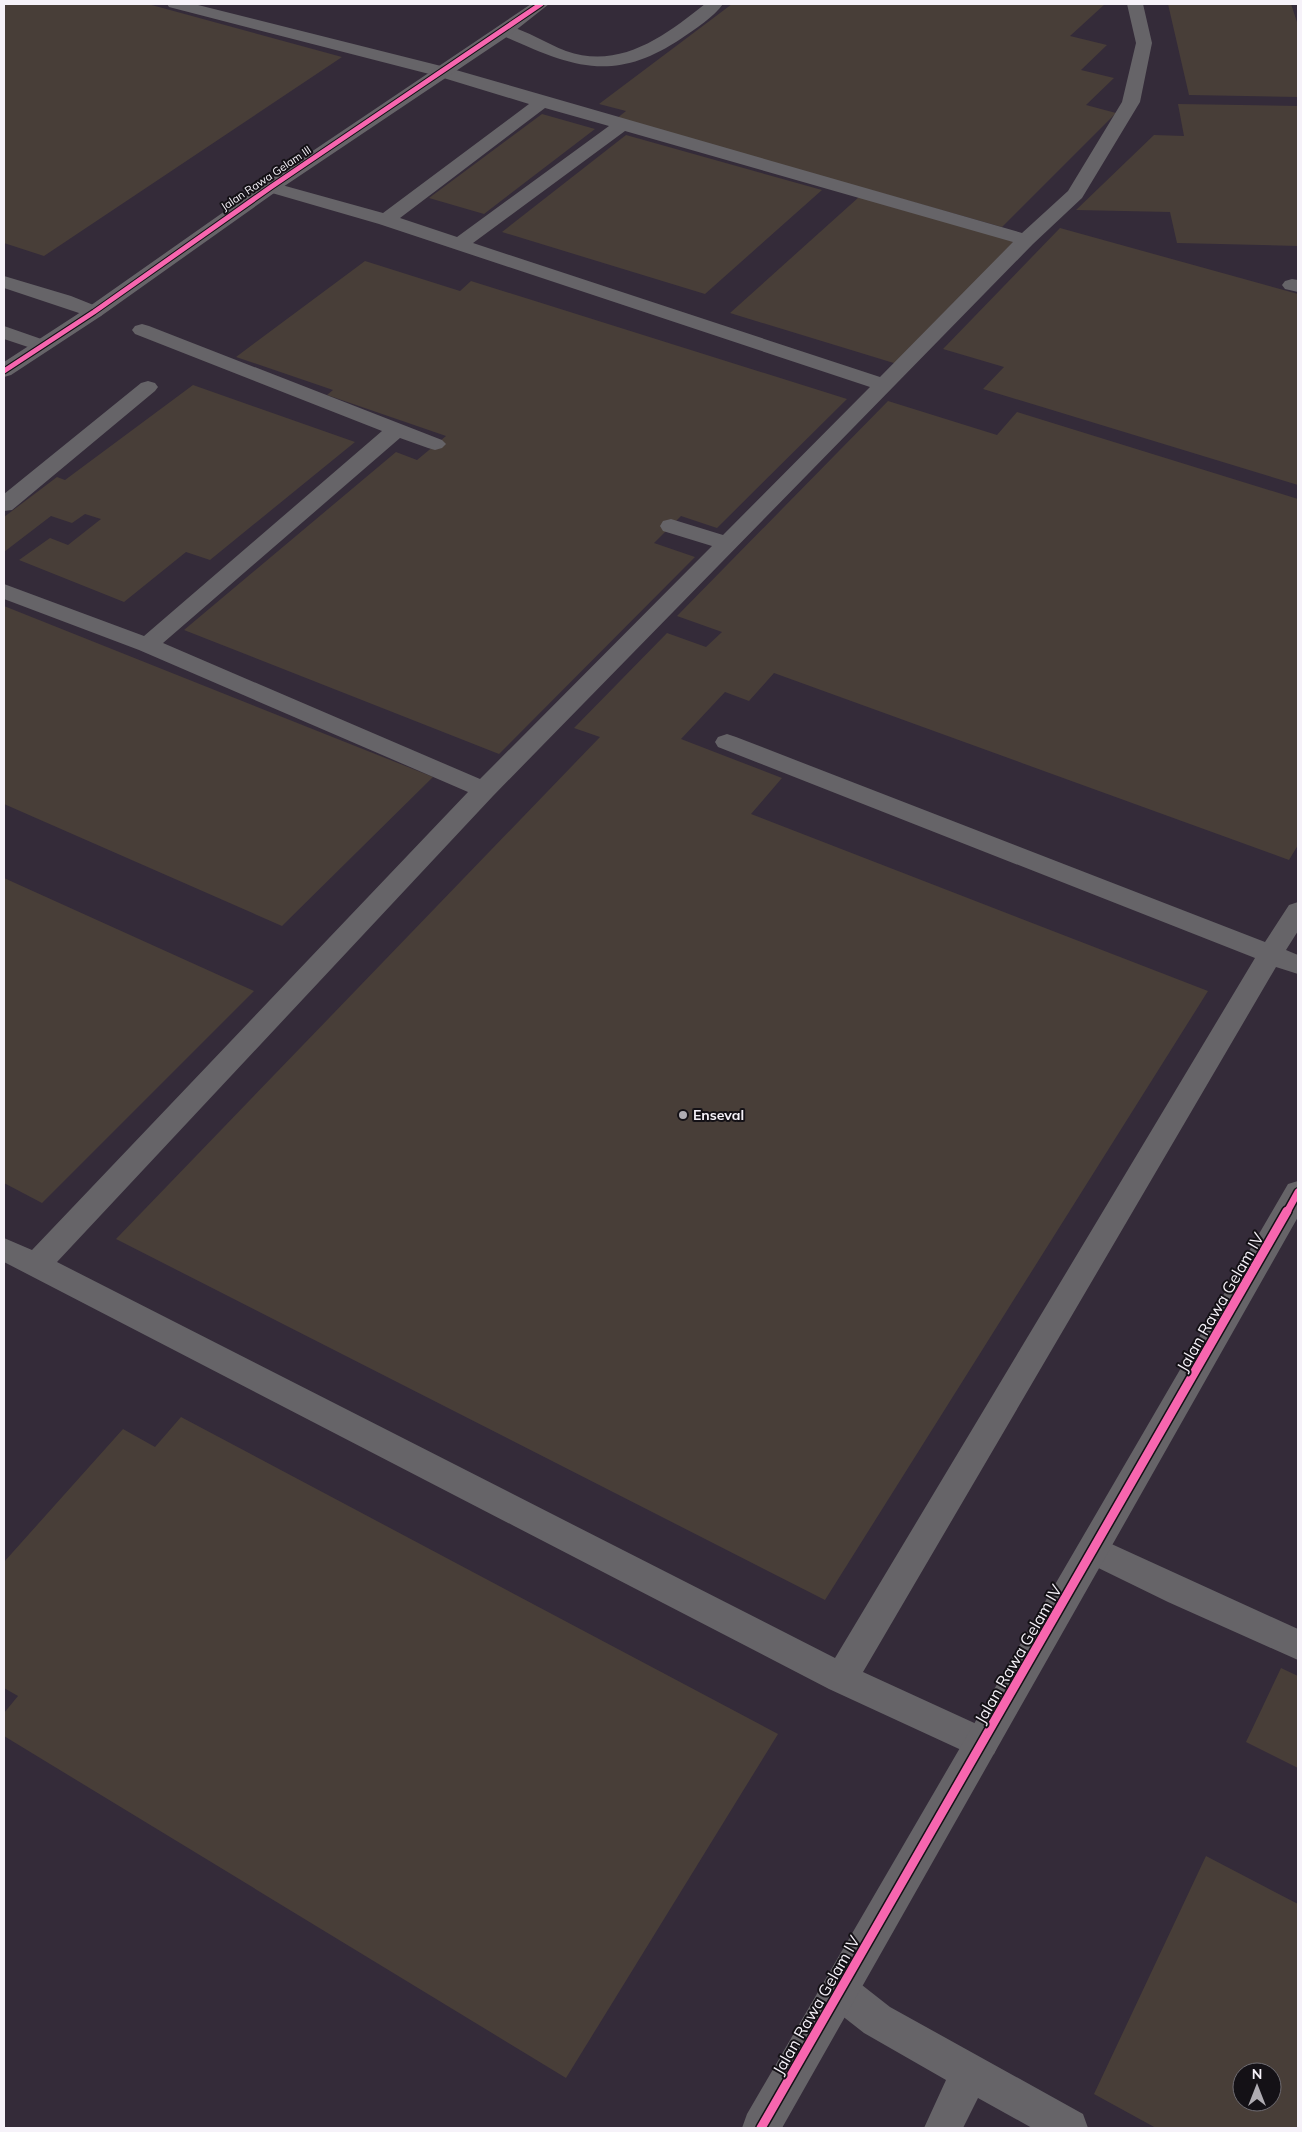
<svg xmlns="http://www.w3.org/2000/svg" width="1302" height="2132" font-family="Mulish,sans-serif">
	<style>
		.built { fill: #342b39; fill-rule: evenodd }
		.building { fill: #483e38; fill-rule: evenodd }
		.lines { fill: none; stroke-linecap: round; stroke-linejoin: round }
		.service { fill: #666468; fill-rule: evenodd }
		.minor { fill: #666468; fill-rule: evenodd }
		.cycleway-far2-casing { stroke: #141116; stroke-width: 7 }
		.cycleway-far1-casing { stroke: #141116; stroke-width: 10 }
		.cycleway-casing { stroke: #141116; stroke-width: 12 }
		.cycleway-far2 { stroke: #f766af; stroke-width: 5 }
		.cycleway-far1 { stroke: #f766af; stroke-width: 7 }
		.cycleway { stroke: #f766af; stroke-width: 9 }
		.poi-dot { fill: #afacb2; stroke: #141116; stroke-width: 2 }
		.labels { text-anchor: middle; stroke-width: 4; stroke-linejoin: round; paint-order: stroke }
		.far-street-label { font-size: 11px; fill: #f6f2f9; stroke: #141116 }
		.poi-label { font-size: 14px; font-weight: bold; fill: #f6f2f9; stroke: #141116; text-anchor: start }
		.near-street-label { font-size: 16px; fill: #f6f2f9; stroke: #141116 }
	</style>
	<rect width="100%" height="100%" fill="#2c292f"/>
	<path class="built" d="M4,4H1298V2128H4ZM1242,2072H1272V2102H1242Z"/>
	<path class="building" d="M4,4H148L342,57L44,256L4,243Z
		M732,4H1105L1070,36L1107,45L1081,70L1114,78L1086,105L1116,113L1002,227L616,119L626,111L599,104Z
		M1168,4H1291L1298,25V97L1189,95Z
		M1178,104L1298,106V246L1177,243L1170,212L1076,210L1154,135L1184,136Z
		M542,114L595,129L484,214L429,198Z
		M626,135L822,190L705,294L502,232Z
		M859,197L1018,242L897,364L730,313Z
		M1060,228L1298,294V485L983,389L1004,367L943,349Z
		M365,261L460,291L471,281L847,399L717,528L681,516L654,543L695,557L499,754L184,630L396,452L417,460L446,436L327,395L333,390L236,357Z
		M193,385L355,442L210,560L186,552L124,602L19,560L50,538L68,545L101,519L85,514L72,523L51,516L4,552V517L57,477L65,480Z
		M888,401L997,435L1017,412L1298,499V845L1289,860L774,673L749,701L725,692L681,739L782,778L751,814L1208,991L825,1600L116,1239L600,737L574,728L667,633L706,647L722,632L677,616Z
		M4,606L433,777L282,926L4,804Z
		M4,878L254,991L42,1203L4,1183Z
		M181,1417L778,1734L566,2078L4,1736V1713L18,1696L4,1688V1562L123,1429L155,1447Z
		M1281,1668L1298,1676V1768L1246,1742Z
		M1206,1856L1298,1904V2128H1156L1094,2094ZM1242,2072H1272V2102H1242Z"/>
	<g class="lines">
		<path class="service" d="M167,4H194L449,68L1022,233L1068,191L1122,102L1136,43L1127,4H1143L1152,43L1140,102L1082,198L1033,244L493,796L57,1262L835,1658L1255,958L718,747L715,742L718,737L727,734L736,737L1265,942L1289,905L1298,902V931L1286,950L1298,955V974L1276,967L863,1672L994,1732L999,1743L994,1754L982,1759L970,1754L829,1689L4,1262V1238L32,1250L468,792L139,650L4,599V584L144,636L382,431L135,334L132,330L135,326L142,324L149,326L442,440L446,444L442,448L435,450L428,448L400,438L163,643L480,779L712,546L663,531L660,526L663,521L671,519L723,535L870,387L379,224L265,191L262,187L265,183L271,182L383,213L529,104L437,76L169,7ZM545,108L609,126L457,237L400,218ZM625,131L1013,242L880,377L473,243Z
			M705,4H723C714,17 695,29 682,38C611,86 569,65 499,34L497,30L499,26L505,25C526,30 545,43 566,51C620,70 665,36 705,4Z
			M4,276L71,296L101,308L104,312L101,316L94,318L4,288Z
			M1292,279L1298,280V292L1285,289L1282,285L1285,281Z
			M4,326L47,341L50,345L47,349L40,351L4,339Z
			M148,381L155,383L158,387L155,391L12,510L4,511V494L141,383Z
			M1094,1536L1298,1629V1660L1168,1602L1082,1560L1078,1550L1082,1540Z
			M840,1973L853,1978L890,2007L1083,2114L1088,2128H1032L978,2098L963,2128H924L946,2080L864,2033L827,2004L821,1991L827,1978Z"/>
		<path class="minor" d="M531,4H549L511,34L277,191L101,316L11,375L4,377V362L87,308L265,183Z
			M1298,1181V1217L782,2128H742L747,2114L1288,1184Z"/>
		<g class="cycleway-far2-casing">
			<path id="cycleway-far2" d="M4,371L94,312L271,187L541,4"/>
		</g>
		<g class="cycleway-far1-casing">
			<path id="cycleway-far1" d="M1287,1212L1298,1192"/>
		</g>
		<g class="cycleway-casing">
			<path id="cycleway" d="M761,2128L1287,1211"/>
		</g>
		<use href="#cycleway-far2" class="cycleway-far2"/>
		<use href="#cycleway-far1" class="cycleway-far1"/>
		<use href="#cycleway" class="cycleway"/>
	</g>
	<circle class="poi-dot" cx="683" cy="1115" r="5"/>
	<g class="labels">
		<g class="far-street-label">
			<text transform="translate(266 178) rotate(-34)" y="4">Jalan Rawa Gelam III</text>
		</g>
		<g class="poi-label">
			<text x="693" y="1120">Enseval</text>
		</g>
		<g class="near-street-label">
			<text transform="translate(1220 1302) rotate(-60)" y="6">Jalan Rawa Gelam IV</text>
			<text transform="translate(1018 1654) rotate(-60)" y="6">Jalan Rawa Gelam IV</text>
			<text transform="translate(816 2005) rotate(-60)" y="6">Jalan Rawa Gelam IV</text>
		</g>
	</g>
	<rect width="1302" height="2132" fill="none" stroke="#f6f2f9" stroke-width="10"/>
	<g transform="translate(1257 2087)"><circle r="24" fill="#141116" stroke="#6e6b71"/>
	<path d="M0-4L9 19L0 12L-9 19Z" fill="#afacb2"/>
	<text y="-8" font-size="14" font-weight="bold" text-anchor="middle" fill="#f6f2f9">N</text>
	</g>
</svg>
